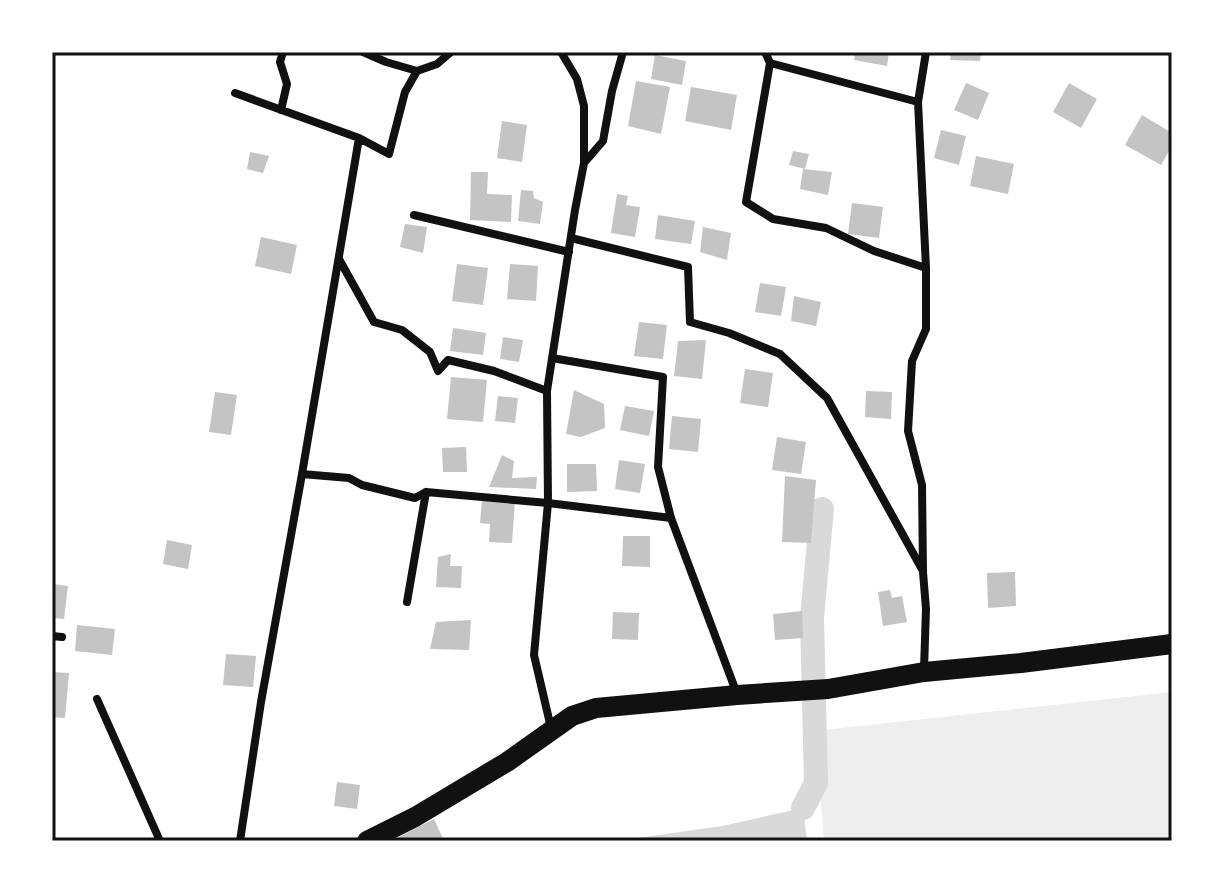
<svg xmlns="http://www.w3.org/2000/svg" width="1224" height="893" font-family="'Crimson Pro',serif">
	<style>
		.green { fill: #eee }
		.water { fill: #d9d9d9 }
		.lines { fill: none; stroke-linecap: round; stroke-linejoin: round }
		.canal { stroke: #d9d9d9; stroke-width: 24 }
		.building { fill: #c4c4c4 }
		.minor { stroke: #111; stroke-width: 8 }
		.primary { stroke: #111; stroke-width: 20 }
		.neatline { fill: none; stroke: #111; stroke-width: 3 }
	</style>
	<rect width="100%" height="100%" fill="#fff"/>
	<path class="green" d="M1172,692V841H824L815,731Z"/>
	<path class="water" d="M803,808L807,841H617L722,826Z"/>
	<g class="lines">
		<path class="canal" d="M803,808L816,783L812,618L822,509"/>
	</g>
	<path class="building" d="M855,52H889L887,66L854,60Z
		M951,52H981L980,61L950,60Z
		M655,55L686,61L682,85L651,79Z
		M636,81L670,87L661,134L628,126Z
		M966,83L989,93L978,120L954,110Z
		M1069,83L1097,99L1081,128L1053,112Z
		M691,87L737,95L731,130L685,121Z
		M1142,115L1172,133V146L1161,165L1125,145Z
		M502,121L527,125L522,162L497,158Z
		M941,130L966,136L959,165L934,158Z
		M793,151L809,154L805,169L789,165Z
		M250,152L269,156L263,173L247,169Z
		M976,156L1014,164L1008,194L970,186Z
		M803,169L832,172L828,195L800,189Z
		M471,172H488L487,194L512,195L511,222L470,220Z
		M521,190L533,191L534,198L543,202L540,224L518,221Z
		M617,194L628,196L626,205L640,207L635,237L611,233Z
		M852,203L883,207L879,238L848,234Z
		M658,215L695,221L691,244L655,239Z
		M405,224L427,227L423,253L400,247Z
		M703,227L731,233L727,260L700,252Z
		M261,237L297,245L291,274L255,266Z
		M457,264L488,268L483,305L452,301Z
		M510,264L538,266L536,301L507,299Z
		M760,283L786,287L781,316L755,312Z
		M794,296L821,302L816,326L791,321Z
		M639,322L667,325L663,359L634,356Z
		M453,328L486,333L483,355L450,351Z
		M503,337L523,340L519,362L500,359Z
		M706,340L702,379L674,376L678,341Z
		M745,369L773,373L768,407L740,403Z
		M451,377L487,380L483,422L447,419Z
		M574,390L604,404L605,428L581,437L566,434Z
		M866,391L892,392L891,419L865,417Z
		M215,392L237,395L231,435L209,432Z
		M498,396L518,398L515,423L495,421Z
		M625,406L654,411L649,436L620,430Z
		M672,416L701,419L698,452L669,449Z
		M777,437L806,442L801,474L772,470Z
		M466,447L467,472H443L442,448Z
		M502,455L514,461L512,478L537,477L536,489L489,487Z
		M619,460L645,464L640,493L615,489Z
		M567,464H596L597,491L567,492Z
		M785,476L816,480L811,543L782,542Z
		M482,500L515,502L512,543L489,542L490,524L480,523Z
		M623,536H650V567L622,566Z
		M167,540L192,545L188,569L163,564Z
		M451,554L450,566H462L461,588L436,587L438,557Z
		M1015,572L1016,606L988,608L987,573Z
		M52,584L68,586L64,619L52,618Z
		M890,590L892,598L902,596L907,622L883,626L878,592Z
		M802,611L803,638L775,640L773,614Z
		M613,612L639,613L638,640L612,639Z
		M471,620L469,650L430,649L436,622Z
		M77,625L115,629L112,655L75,651Z
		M226,654L256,656L253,687L223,685Z
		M52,672L69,673L65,718L52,717Z
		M337,782L360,785L357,809L334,806Z
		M434,819L444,841H391Z"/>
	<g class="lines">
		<path class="minor" d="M363,52L386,62L417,71
			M561,52L577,79L584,106V162
			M765,52L770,63L746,202L773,219L826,228L874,251L926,268
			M770,63L918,102
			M235,93L359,138L389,154L405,92L417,71L437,64L451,52
			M281,110L287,84L280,62L283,52
			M414,215L569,252
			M571,238L688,267L690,322L729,333L780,354L827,398L923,571
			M339,259L374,322L402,330L430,352L438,371L448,360L494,371L547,391
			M552,358L663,377L658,467L671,518L737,694
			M302,474L349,478L362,485L415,498L426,492
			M407,602L426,492L548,503L671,518
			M52,636L62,637
			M924,669L926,609L923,572L922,485L908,431L912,361L926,329V268L918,102L926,52
			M97,699L160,841
			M551,728L534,655L548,503L547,391L575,210L584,163L603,141L612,91L623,52
			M240,841L261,702L302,474L359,138"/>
		<path class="primary" d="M367,841L415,817L507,762L572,716L596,708L737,695L828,689L924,672L1021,663L1172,644"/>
	</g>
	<rect width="1224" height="893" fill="none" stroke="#ffffff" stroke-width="108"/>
	<rect x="54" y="54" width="1116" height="785" class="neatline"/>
</svg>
